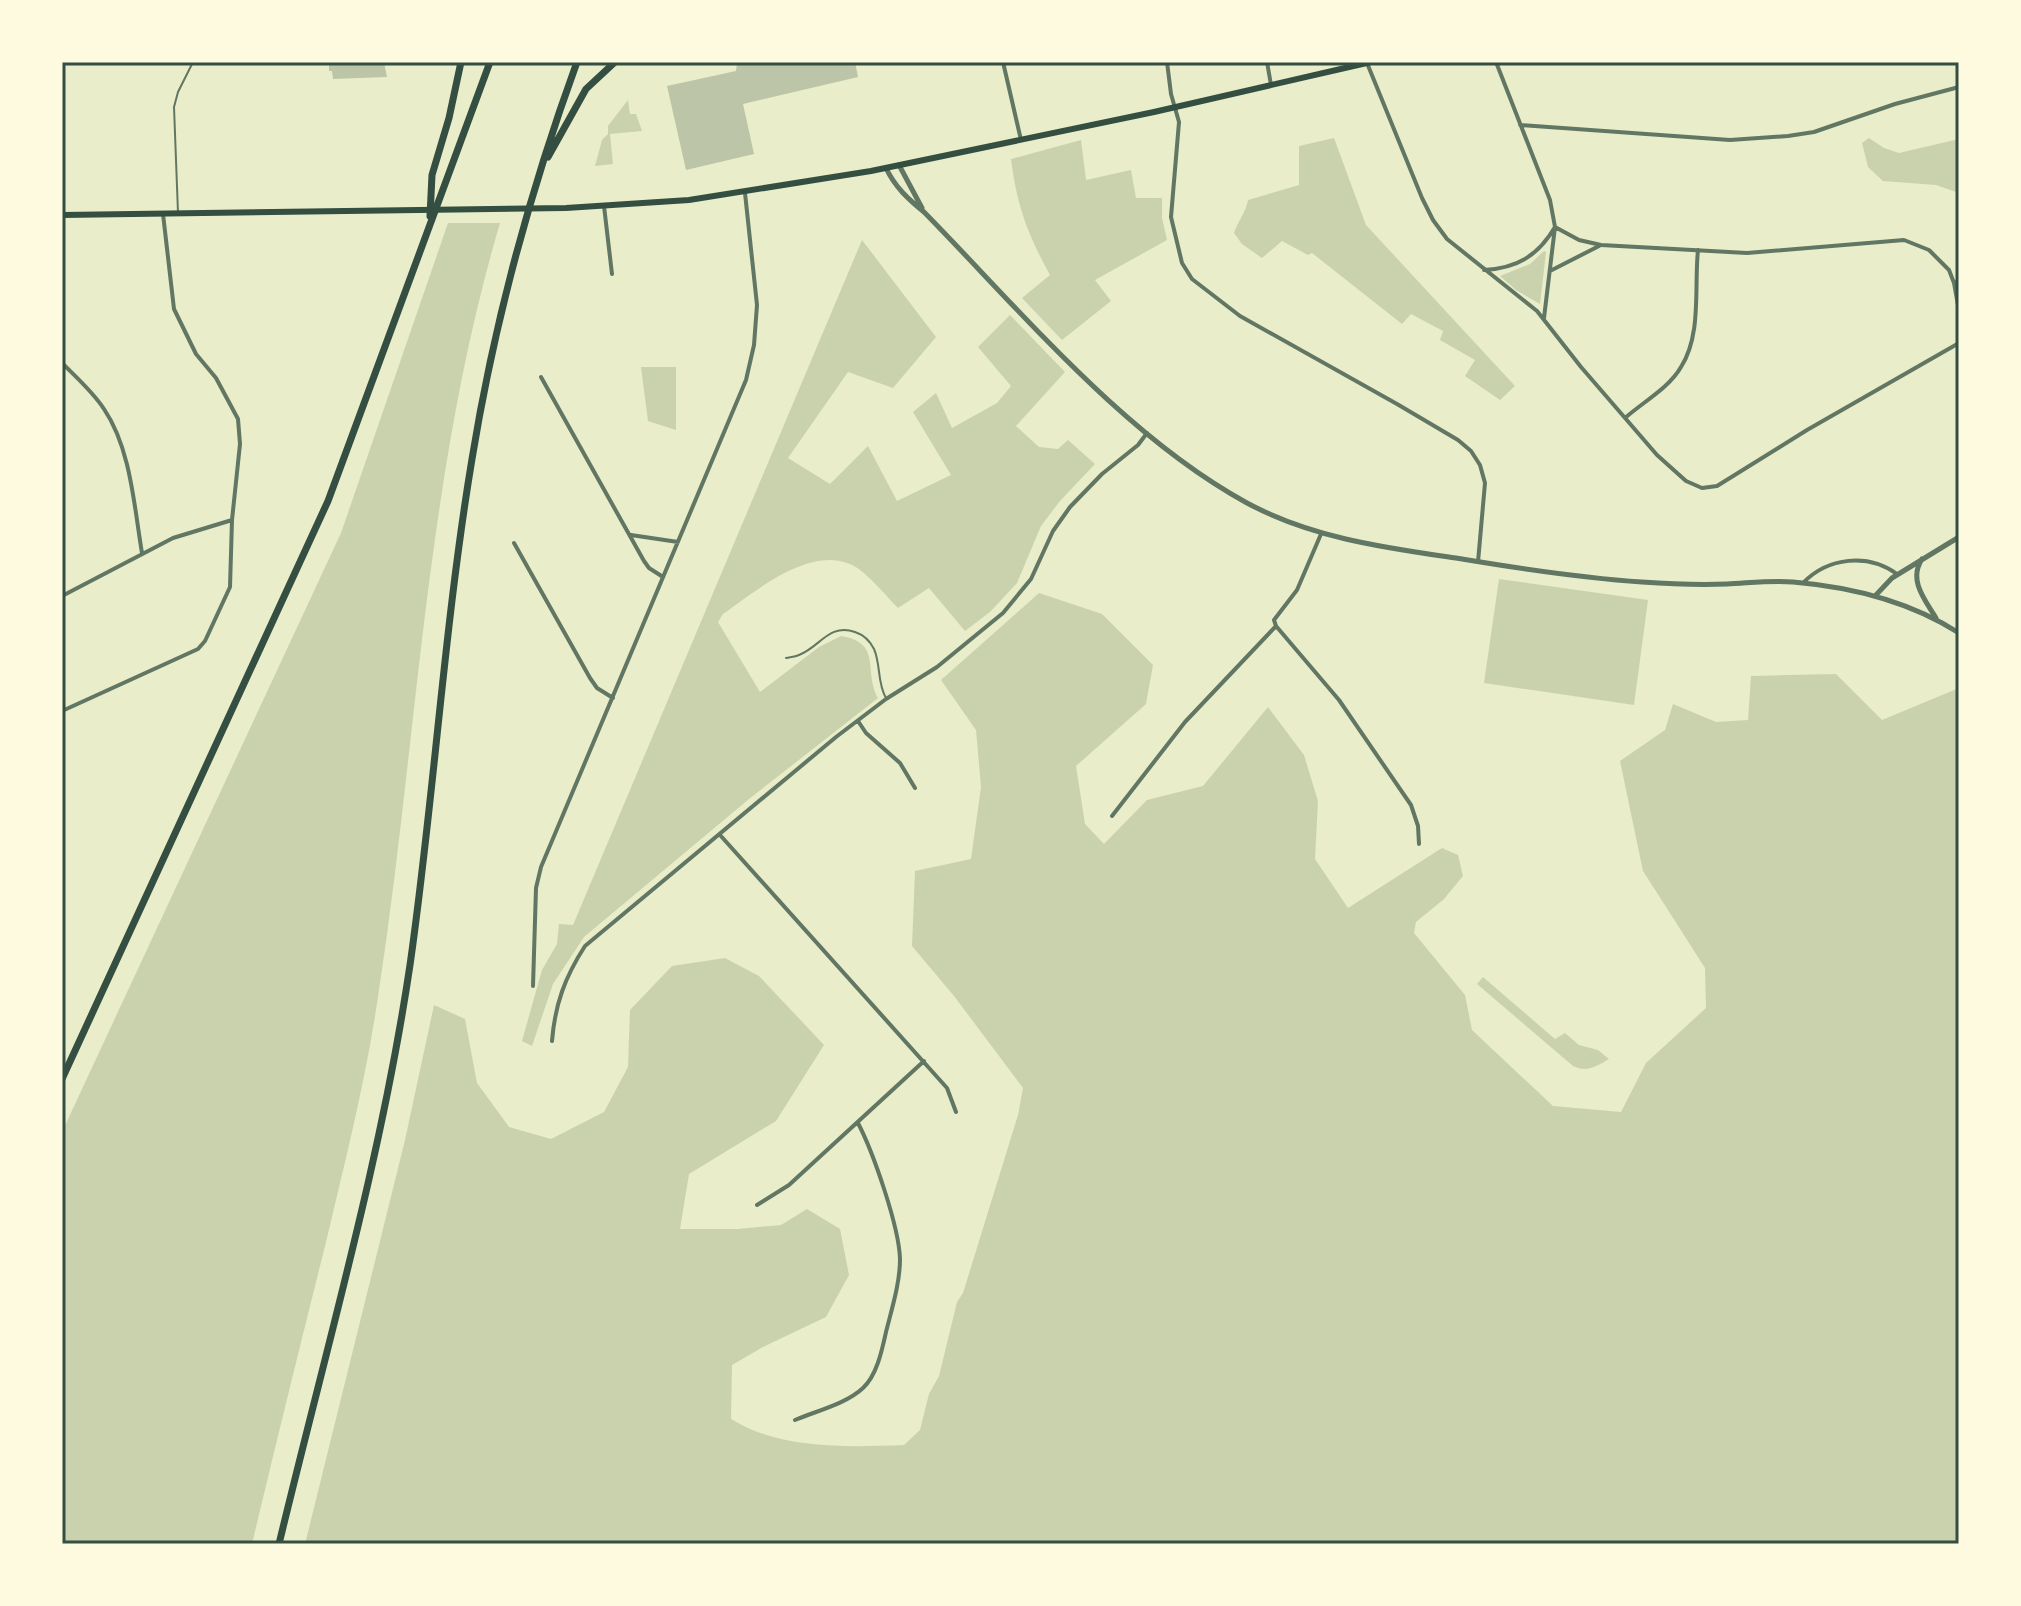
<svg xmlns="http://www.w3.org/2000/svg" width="2021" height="1606" font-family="'Golos Text',sans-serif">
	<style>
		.green { fill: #cad2ad }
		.building { fill: #bcc5a7 }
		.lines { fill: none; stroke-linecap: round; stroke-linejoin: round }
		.service { stroke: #617663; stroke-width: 2 }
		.minor { stroke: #617663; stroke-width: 4 }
		.tertiary { stroke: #617663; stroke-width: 5 }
		.secondary { stroke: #344e41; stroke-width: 6 }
		.motorway { stroke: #344e41; stroke-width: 7 }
		.neatline { fill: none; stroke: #344e41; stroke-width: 3 }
	</style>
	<rect width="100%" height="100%" fill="#e9edc9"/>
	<path class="green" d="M628,100L630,114H636L642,131L610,134L613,164L595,166L602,140L608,134V126Z
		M1334,138L1366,225L1515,386L1500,400L1465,376L1475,360L1440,340L1443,331L1411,314L1402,324L1312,253L1308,255L1282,241L1262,258L1242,244L1234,233C1238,221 1246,212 1248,200L1299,185V146Z
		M1869,138L1884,148L1899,153L1959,139V193L1936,185L1883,181L1868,167L1862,143Z
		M1081,140L1086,180L1131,170L1136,198H1162V218L1167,240L1095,280L1111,301L1062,340L1022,298L1050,275C1027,233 1017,206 1011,159Z
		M448,223H500C426,473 418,734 379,990C367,1075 346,1158 326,1242C301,1342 276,1443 252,1544H62V1132L341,533Z
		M862,240L936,337L893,388L848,372L788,458L830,484L868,446L897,501L951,475L913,412L936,393L952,428L997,403L1011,386L978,347L1010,315L1065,372L1016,426L1039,447L1058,449L1068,440L1095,464L1060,501L1041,526L1017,583L990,612L965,631L929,588L898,608C886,596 867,572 852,565C810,545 756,591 723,614L718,622L760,692L819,647L841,636C883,643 863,671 878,698L749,799L584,937L553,984L532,1046L522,1041L542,970L557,944L559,924L573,925Z
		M1544,251L1546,252L1540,304L1516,290L1500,276L1530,264Z
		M641,367H676V430L648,421Z
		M1499,579L1648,600L1634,705L1484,683Z
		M1039,593L1102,614L1153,665L1146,704L1076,766L1085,824L1104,844L1147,800L1203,786L1268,707L1304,755L1318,801L1315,859L1348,908L1442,848L1458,855L1463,876L1444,899L1416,922L1414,933L1465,995L1472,1030L1553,1106L1621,1112L1646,1063L1706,1008L1705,968L1643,871L1620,761L1665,730L1673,704L1716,722L1748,720L1751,676L1836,674L1882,720L1959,688V1544H305L405,1140L434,1005L465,1019L477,1083L509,1127L551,1139L604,1112L628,1067L630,1010L672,966L725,958L759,976L824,1045L776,1121L689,1174L680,1229H737L781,1225L807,1209L840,1229L849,1275L826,1317L763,1347L732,1365L731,1419C781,1450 847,1447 904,1445L920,1430L929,1394L939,1376L957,1302L963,1293L1018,1115L1023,1088L954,996L912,946L915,871L971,859L981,787L976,730L941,680Z
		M1483,977L1555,1039L1565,1033L1579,1045L1598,1050L1609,1059C1597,1066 1587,1073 1573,1066L1477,984Z"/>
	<path class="building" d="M332,62H384L387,77L333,79L332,71H329V63Z
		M742,62H855L858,77L743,104L754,154L686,170L667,86L736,71L737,63Z"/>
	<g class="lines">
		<path class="service" d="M178,213L174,107L178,92L193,62
			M786,658C791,657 795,657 799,655C820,647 829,623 855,632C864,635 870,641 874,649C881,665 877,683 886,698"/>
		<path class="minor" d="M1003,62L1021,140
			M1167,62L1171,94L1179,122L1171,217L1182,263L1192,279L1240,316L1397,404L1458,440L1471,451L1480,465L1485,483L1478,562
			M1267,62L1271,85
			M1367,63L1422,198L1433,220L1447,239L1537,311L1581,367L1657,455L1686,481L1702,488L1717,486L1807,430L1959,343
			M1520,125L1730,140L1788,136L1814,132L1895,104L1959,87
			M604,206L612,274
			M1484,270C1517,268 1538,256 1555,227L1550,200L1496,62
			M1550,271L1599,246
			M1954,283L1959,311
			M1544,318L1555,227L1579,240L1601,245L1747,253L1904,240L1929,250L1949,270L1954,283L1959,281
			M62,363C76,377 93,392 104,409C131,449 134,506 142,553
			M541,377L644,561L649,568L663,577
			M1625,418C1643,402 1669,388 1681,367C1702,334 1694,287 1698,250
			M631,535L678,542
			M514,543L590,678L597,688L613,698
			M1803,583C1828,557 1868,553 1897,574
			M62,596L173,538L232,520
			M1276,626L1339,700L1411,805L1418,826L1419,844
			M62,711L198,649L205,641L230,587L232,520L240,444L238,419L216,378L196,354L174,309L163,214
			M858,721L866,733L900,763L915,788
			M1112,816L1185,722L1276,626L1274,620L1297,590L1321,534
			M720,835L947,1088L956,1112
			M533,986L536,888L541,867L746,380L754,345L757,305L745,193
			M552,1041C555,1004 565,977 585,946L836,737L886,699L937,667L1003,613L1031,579L1053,531L1070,507L1102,474L1138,445L1147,433
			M757,1205L789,1185L924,1061
			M795,1420C816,1411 846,1404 863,1388C877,1375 882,1350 886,1332C892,1308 900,1283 900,1259C899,1226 873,1152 858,1123"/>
		<path class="tertiary" d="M899,165L922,208
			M886,168C895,187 908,199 924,212C1021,311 1124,436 1247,503C1314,539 1388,548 1462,559C1522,569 1582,578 1642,582C1670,584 1698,585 1727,584C1749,583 1772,580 1793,582C1852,587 1909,601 1959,633
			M1922,559C1908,580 1925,600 1936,618
			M1875,596L1892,578L1959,537"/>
		<path class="secondary" d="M62,215L566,208L689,200L871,171L1154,112L1371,62"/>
		<path class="motorway" d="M548,157L586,89L615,62
			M430,216L432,175L449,118L461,62
			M62,1079L328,501L490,62
			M279,1544C325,1352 381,1161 410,965C434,797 444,627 472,459C494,324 530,191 577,62"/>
	</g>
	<rect width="2021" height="1606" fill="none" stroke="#fefae0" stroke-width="128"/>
	<rect x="64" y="64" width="1893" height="1478" class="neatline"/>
</svg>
